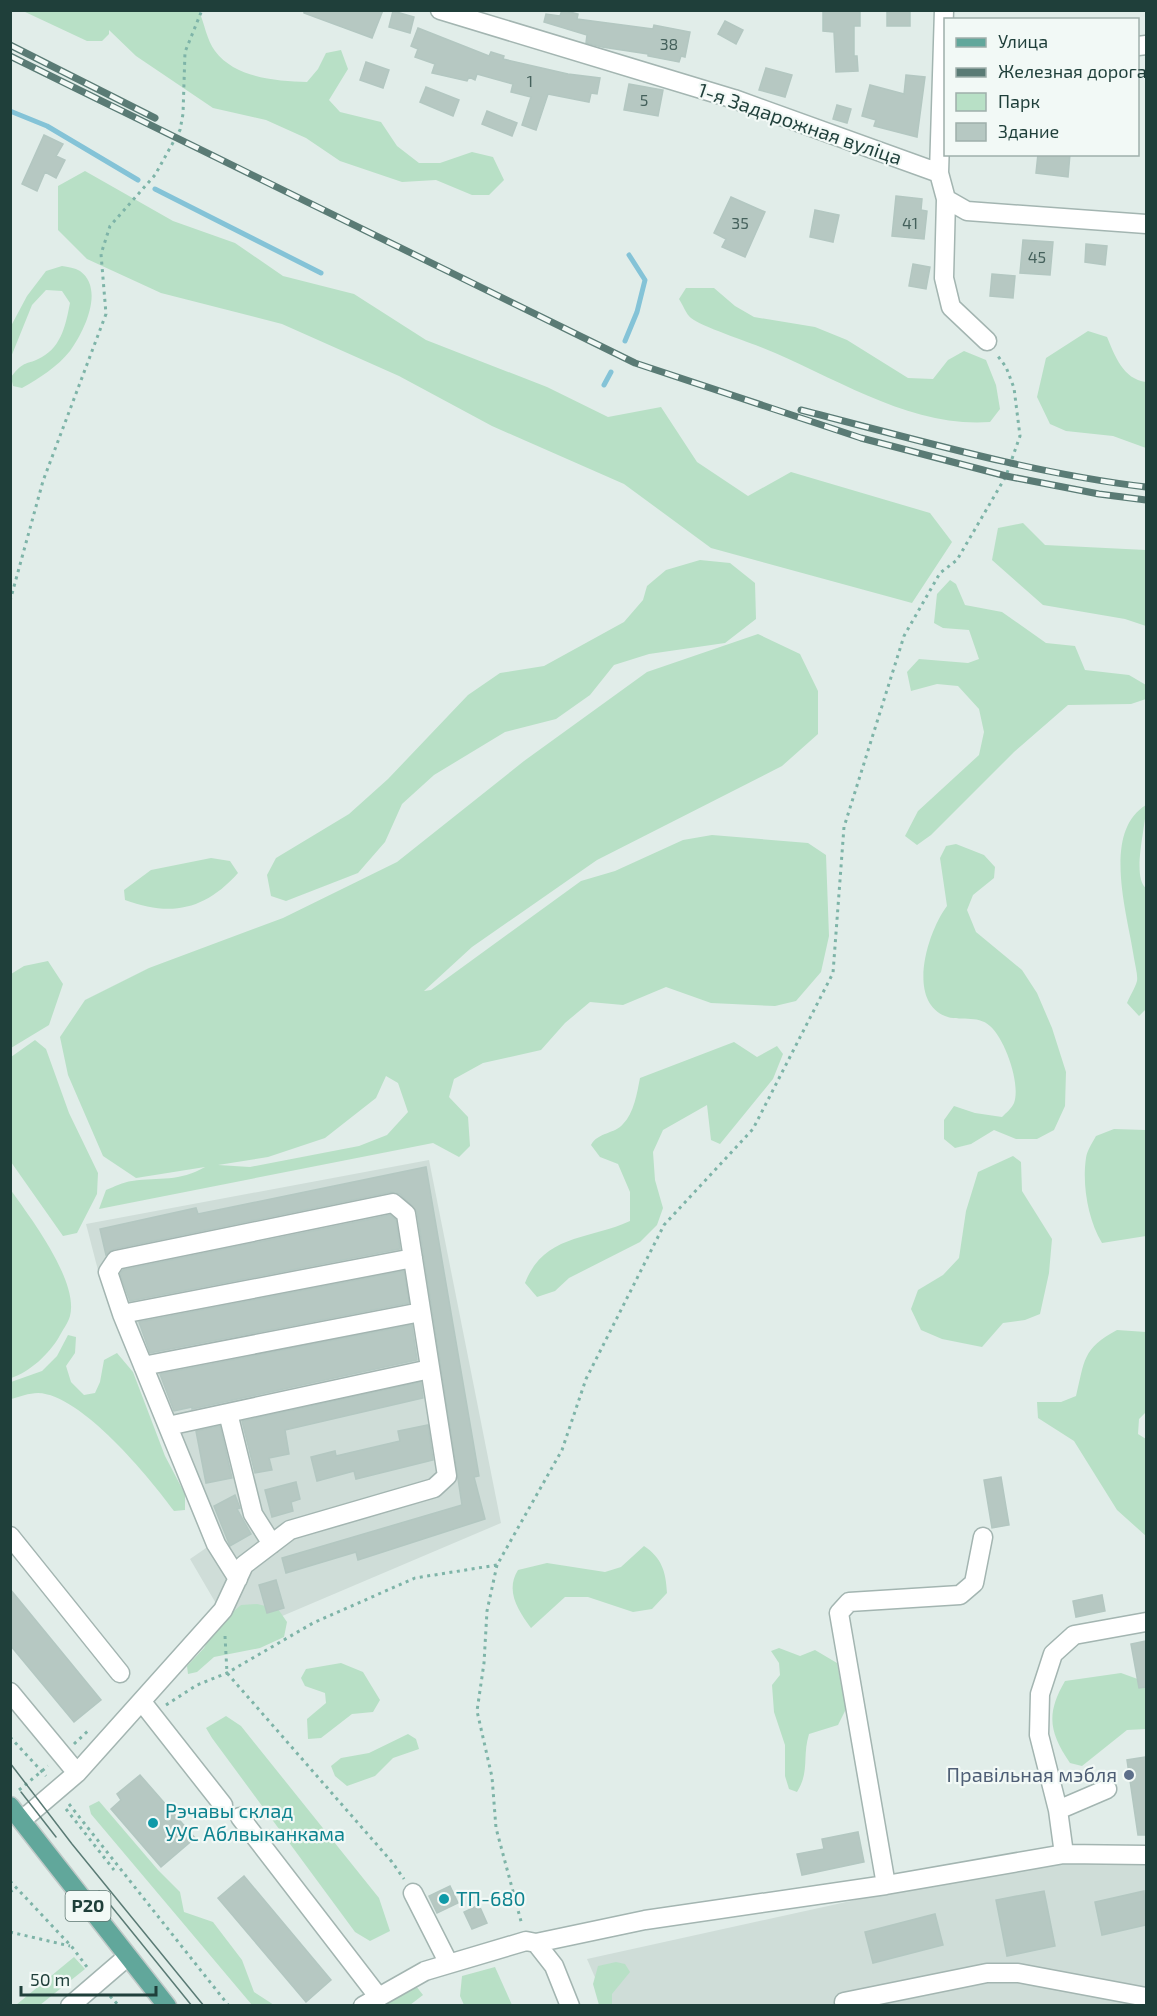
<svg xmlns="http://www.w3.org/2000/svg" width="1157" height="2016" font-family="'Exo 2',sans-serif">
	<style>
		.built { fill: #cfddd8 }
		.green { fill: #b8e0c6; fill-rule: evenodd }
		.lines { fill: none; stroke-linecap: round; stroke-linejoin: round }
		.stream { stroke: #84c3d7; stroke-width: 5 }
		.building { fill: #b6c8c2; stroke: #b3c7c1; stroke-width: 1.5 }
		.minor-casing { stroke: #a3b5b1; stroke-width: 21 }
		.major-casing { stroke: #c0c9c8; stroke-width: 21 }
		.path { stroke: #7eb4a8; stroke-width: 3; stroke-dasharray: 3 4.5; stroke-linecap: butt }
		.minor { stroke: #fff; stroke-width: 18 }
		.major { stroke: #61a79b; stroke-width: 18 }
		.tram { stroke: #5a7b75; stroke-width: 1.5 }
		.rail-casing { stroke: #5a7b75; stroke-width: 7 }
		.rail { stroke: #f2f9f6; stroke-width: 4.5; stroke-dasharray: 14; stroke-linecap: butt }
		.service-dot { fill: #5c6f8a; stroke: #f2f9f6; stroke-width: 2 }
		.culture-dot { fill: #0f9aa8; stroke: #f2f9f6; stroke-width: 2 }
		.labels { text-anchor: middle; stroke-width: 4.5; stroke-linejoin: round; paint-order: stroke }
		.number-label { font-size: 16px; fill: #45615c }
		.shield { fill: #f2f9f6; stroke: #5e7772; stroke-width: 1.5 }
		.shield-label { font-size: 18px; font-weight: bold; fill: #1f3f3a }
		.street-label { font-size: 20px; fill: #1f3f3a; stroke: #f2f9f6 }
		.service-label { font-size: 20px; fill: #4e5e75; stroke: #f2f9f6; text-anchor: end }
		.culture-label { font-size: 20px; fill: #0d838f; stroke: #f2f9f6; text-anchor: start }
	</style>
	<rect width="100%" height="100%" fill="#e1ede9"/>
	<path class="built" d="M429,1160L501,1523L235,1636L190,1559L209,1546L99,1274L86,1224Z
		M1119,1855L1146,1858V2005H607L587,1959L951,1879Z"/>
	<path class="green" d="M23,11H199C204,22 207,41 215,51C235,78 276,81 307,82L318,69L326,53L341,50L348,69L329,100L340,112L381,122L397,146L419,163H440L472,152L493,157L504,180L489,195H472L436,180L402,182L340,161L306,138L266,120L213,108L136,56L109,30V34L102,41H87Z
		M85,171L173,221L235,243L283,276L354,294L426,340L547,387L608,417L661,407L697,462L748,496L791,472L930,513L952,542L912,603L711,548L624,484L492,426L399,376L282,324L161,293L87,259L58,230V186Z
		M62,266C68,267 75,268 80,271C105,289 84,332 70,351C57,367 40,378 22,388L13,386L11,377C25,359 26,366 42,357C62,346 66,323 70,303L62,291L46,290L32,305L11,357V326L27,296L46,271Z
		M686,288H714L735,306L754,317L815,327L847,340L908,378L933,379L948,360L964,351L986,360L996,385L1000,409L990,422C910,428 835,377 763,348C749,342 700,326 691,318C686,314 683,305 679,299Z
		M1088,331L1107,337C1115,356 1123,379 1146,382V448L1113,436L1066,431L1050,424L1037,397L1046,358Z
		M1023,523L1045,545L1146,550V626L1125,619L1043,605L992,560L998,528Z
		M700,560L730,563L755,583L756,619L725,643L649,654L614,665L590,695L556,719L505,732L434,775L402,804L385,842L358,873L286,901L271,896L267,875L276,858L349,814L388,779L468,695L500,673L544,666L624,622L643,600L647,586L666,570Z
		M950,580L956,584L965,605L1002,612L1046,643L1075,646L1085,670L1129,675L1146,685V699L1131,704L1068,705L1014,752L931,835L917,845L905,836L918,811L979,755L984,732L979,709L958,686L937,684L911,691L907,672L919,659L968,663L979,659L969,630L943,628L934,623L937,594Z
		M758,634L800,654L818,691V734L782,766L597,860L472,947L424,991L431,990L581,881L615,871L683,840L712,835L808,843L826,855L829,936L821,972L796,1001L775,1006L711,1003L666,987L623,1005L590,1002L565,1023L541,1050L483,1063L454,1079L449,1097L468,1117L470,1146L459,1157L433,1143L99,1209L106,1190C114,1187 123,1182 132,1181C160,1177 179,1182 205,1167L136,1178L103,1156L68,1075L60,1037L85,1000L149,968L283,918L397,862L524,761L647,672ZM386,1076L398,1083L408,1112L387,1135L359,1146L250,1167L218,1165L268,1157L325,1138L376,1098Z
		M1146,805C1147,823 1131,876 1146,888V1009L1139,1016L1127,1003C1130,996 1135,988 1137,981C1138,975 1135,965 1134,958C1128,916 1101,832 1146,805Z
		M956,844L984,855L995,867L994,878L973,895L967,910L976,932L1022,970L1037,993L1052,1028L1066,1072L1065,1106L1054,1130L1037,1139H1016L994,1130L971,1144L955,1148L944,1139V1120L954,1106L975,1113L1002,1117C1006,1113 1012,1108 1014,1103C1021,1084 1005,1039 990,1026C977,1014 959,1022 945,1016C906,1000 928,931 947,906L940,858L946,846Z
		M211,858L230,861L238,873C205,910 171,917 125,900L124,890L151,870Z
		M48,961L63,984L49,1025L11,1048V974L24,966Z
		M35,1040L46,1049L69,1113L98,1173L97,1194L77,1233L63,1236L11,1162V1057Z
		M734,1042L757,1057L777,1046L783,1054L773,1079L720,1144L711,1140L707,1105L663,1130L653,1152L655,1180L663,1208L657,1225L640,1242L569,1278L555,1291L537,1297L525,1283C544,1234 589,1240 630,1221V1192L618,1164L600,1157L591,1145C598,1132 615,1134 623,1124C634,1113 637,1093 640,1078Z
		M1114,1129L1146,1130V1236L1102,1243C1088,1220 1082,1185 1086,1158C1087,1151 1092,1143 1096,1136Z
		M1013,1156L1021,1162L1022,1191L1052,1239L1049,1273L1040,1314L1025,1320L1003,1323L982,1347L942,1339L921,1330L911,1309L918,1290L943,1275L959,1258L966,1211L978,1172Z
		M10,1189C30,1217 79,1281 70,1316C68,1323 62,1331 59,1337C49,1354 30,1372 11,1378Z
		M1117,1330L1146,1332V1412L1139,1419L1138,1434L1146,1439V1536L1117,1510L1074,1441L1038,1418L1037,1402H1061L1076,1396C1085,1360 1082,1349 1117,1330Z
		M68,1335L76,1337L75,1353L66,1366L71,1382L84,1395L95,1393L100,1382L104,1360L117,1353L133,1372L165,1456L185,1494V1510L174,1511C150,1478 81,1394 38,1393C29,1393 19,1397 11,1399V1382L42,1371L57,1356Z
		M644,1546C662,1558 666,1572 667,1593L652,1609L633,1612L588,1597H565L531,1628C518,1610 505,1591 518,1570L547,1563L605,1572L621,1567Z
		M257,1604L278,1609L287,1622L284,1637L260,1648L214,1657L197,1672L188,1674L187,1666L204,1648L215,1627L241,1605Z
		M779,1648L800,1656L815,1650L837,1663L846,1709L838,1725L809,1734C802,1757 810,1771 797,1792L789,1789L785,1776V1745L774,1712L772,1685L780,1675L779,1663L771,1651Z
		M341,1663L363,1672L380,1700L373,1712L352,1714L321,1738L308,1739L307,1719L326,1703L325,1693L305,1686L301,1678L306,1669Z
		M1121,1673L1146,1682V1729L1127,1730L1082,1766L1070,1763C1049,1732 1046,1714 1065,1681Z
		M226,1716L241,1726L379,1898L390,1931L370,1941L355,1932L212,1738L206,1728Z
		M408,1734L416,1739L419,1749L393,1758L375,1776L347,1786L335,1776L331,1766L341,1758L369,1753Z
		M99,1801L158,1870L180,1892L184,1912L213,1922L242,1960L254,1992L274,2005H252L91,1814L89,1806Z
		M74,1957L85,1969L40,2005H16Z
		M616,1962L625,1964L630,1972L612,1994V2005H599L593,1984L598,1966Z
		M495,1967L512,2005H464L460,1996L462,1976Z
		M416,1986L423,1995L410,2005L375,2006Z"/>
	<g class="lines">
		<path class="stream" d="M10,111L47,126L138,180
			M155,189L321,273
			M625,341L637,312L645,280L629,255
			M604,385L611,372"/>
	</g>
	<path class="building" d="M304,10H383L372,38L304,13Z
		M562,10L578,14L577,19L653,29L654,25L690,32L685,57L681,56L679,62L648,56V54L602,47L586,43L587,35L544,22L546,14L560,16Z
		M823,10H860V26H854V56H857L858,71L836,72L834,32L823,31Z
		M887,10H910V26H887Z
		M393,11L414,17L410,33L389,27Z
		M725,21L743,30L736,44L718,34Z
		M418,28L489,56L491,52L504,56L503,59L568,74L600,78L597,94L591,93L589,102L548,94L536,130L522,125L531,97L511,92L513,84L477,74L475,80L469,77L467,81L432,73L435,64L415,57L418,49L411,46Z
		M366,62L389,70L383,88L360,80Z
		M766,68L792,75L785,97L759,90Z
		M906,75L925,77L917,137L874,126L876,120L862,116L870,85L904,94Z
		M629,84L663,90L658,116L624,110Z
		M426,87L459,100L453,116L420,102Z
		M837,105L851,109L847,123L833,119Z
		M487,111L517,123L512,136L482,124Z
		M44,135L63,144L56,156L65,160L56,178L45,172L37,191L22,184Z
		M1038,154H1070L1068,177L1036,173Z
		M896,196L922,199L921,210L927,211L924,239L892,236Z
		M731,197L765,212L745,257L722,247L726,239L714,233Z
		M815,210L839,215L833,242L810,237Z
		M1023,240L1053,242L1050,275L1020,273Z
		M1086,244L1107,246L1105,265L1085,262Z
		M913,264L930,267L926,289L909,286Z
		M992,274L1015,276L1013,298L990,296Z
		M426,1167L479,1476L474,1477L485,1519L358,1560L356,1552L286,1573L282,1558L462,1505L417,1212L400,1194L391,1192L114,1249L106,1255L100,1229L196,1208L198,1214Z
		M390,1215L396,1220L400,1249L130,1301L120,1274L123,1270Z
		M404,1271L409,1303L150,1353L139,1322Z
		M412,1325L417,1360L192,1409V1407L174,1411L160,1374Z
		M421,1382L423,1398L285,1430L289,1454L269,1458L272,1470L255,1473L242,1421Z
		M428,1425L433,1460L356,1479L354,1471L317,1481L311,1457L335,1451L336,1456L400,1441L398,1431Z
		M220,1426L232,1478L206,1483L196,1431Z
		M1001,1477L1009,1525L992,1528L984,1480Z
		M296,1482L300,1499L291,1502L293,1511L272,1517L265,1490Z
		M235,1495L240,1508L237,1509L251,1534L230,1546L214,1506Z
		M276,1580L284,1608L267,1613L259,1585Z
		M10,1589L101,1700L74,1722L10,1645Z
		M1102,1595L1105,1611L1076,1617L1073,1601Z
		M1146,1641V1687L1139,1688L1131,1644Z
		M1146,1757V1835H1138L1127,1760Z
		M140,1775L195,1838L161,1867L111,1809L121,1800L117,1794Z
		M858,1832L864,1862L802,1875L797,1854L824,1849L822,1839Z
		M244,1876L331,1980L306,2002L218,1898Z
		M450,1886L458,1903L437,1913L429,1896Z
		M1044,1891L1055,1946L1007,1956L996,1900Z
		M1144,1891L1146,1925L1102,1935L1095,1902Z
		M479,1905L487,1923L472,1929L464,1912Z
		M935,1914L943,1945L873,1963L865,1932Z"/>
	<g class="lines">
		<g class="minor-casing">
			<path id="minor" d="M440,10L734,99L939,173L946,199L967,211L1146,224
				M1138,46L1146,45
				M939,173L944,10
				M946,199L944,278L951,307L987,341
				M122,1314L413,1258
				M143,1366L421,1312
				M228,1413L253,1514L272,1544
				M168,1426L430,1369
				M10,1536L120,1673
				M10,1692L77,1773
				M142,1702L223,1805
				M1058,1810L1107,1789
				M240,1817L377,1995
				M22,1820L77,1773L223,1610L244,1565L290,1530L434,1488L447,1476L406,1214L393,1203L116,1260L108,1272L122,1314L216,1544L238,1579
				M1064,1854L1058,1810L1039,1735L1040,1694L1053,1654L1074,1635L1146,1622
				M886,1885L839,1613L849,1602L960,1595L974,1583L983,1537
				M413,1893L449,1964
				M536,1943L645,1920L886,1885L1064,1854L1146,1855
				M844,2002L987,1973H1018L1146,1997
				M70,2006L127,1957
				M363,2006L425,1971L526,1941L536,1943L554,1966L570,2006"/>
		</g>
		<g class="major-casing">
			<path id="major" d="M10,1806L167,2006"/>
		</g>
		<path class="path" d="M10,601L43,481L106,314L101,254L110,226L155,175L180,130L183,114L185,52L202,10
			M497,1565L487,1611L484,1663L477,1711L492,1777L496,1828L522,1925
			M225,1636L227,1673L392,1862L404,1879
			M166,1705L197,1685L227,1673L313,1623L415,1578L497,1565L562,1450L586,1379L664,1225L753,1129L833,973L844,827L904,636L940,573L957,560L1006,476L1020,436L1014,388L1006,367L997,355
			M10,1737L46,1776
			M74,1744L89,1730
			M19,1790L48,1766
			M69,1804L229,2006
			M66,1809L114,1870
			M10,1881L72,1947L87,1967
			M10,1892L16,1888
			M10,1932L70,1946
			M110,1996L119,2006"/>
		<use href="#minor" class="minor"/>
		<use href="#major" class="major"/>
		<path class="tram" d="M10,1763L72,1844L204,2006
			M21,1792L56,1837
			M99,1891L192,2006"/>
		<g class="rail-casing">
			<path id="rail" d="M10,45L155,118
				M10,56L635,363L861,438L1006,476L1099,494L1146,500
				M801,410C915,439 1029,473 1146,487"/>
		</g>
		<use href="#rail" class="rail"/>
	</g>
	<circle class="service-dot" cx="1129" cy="1775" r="6"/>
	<g class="culture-dot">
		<circle cx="153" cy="1823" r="6"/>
		<circle cx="444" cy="1899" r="6"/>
	</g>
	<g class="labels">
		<g class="number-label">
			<text x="669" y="50">38</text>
			<text x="530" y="87">1</text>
			<text x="644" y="106">5</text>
			<text x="740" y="229">35</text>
			<text x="910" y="229">41</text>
			<text x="1037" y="263">45</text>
		</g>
		<rect class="shield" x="65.5" y="1891" width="45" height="30" rx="4.5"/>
		<g class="shield-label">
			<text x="88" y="1912">Р20</text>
		</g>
		<g class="street-label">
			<text transform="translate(800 124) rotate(19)" y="7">1-я Задарожная вуліца</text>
		</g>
		<g class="service-label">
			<text x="1117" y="1782">Правільная мэбля</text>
		</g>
		<g class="culture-label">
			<text x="165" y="1818">Рэчавы склад<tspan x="165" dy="23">УУС Аблвыканкама</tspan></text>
			<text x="456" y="1906">ТП-680</text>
		</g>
	</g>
	<rect width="1157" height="2016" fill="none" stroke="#1f3f3a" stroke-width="24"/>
	<rect x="944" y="18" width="195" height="138" fill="#f2f9f6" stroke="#9eafab" stroke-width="1.5"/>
	<rect x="956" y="38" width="30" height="9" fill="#61a79b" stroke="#9eafab" stroke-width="1.5"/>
	<text x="998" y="48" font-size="18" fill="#1f3f3a">Улица</text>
	<rect x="956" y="68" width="30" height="9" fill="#5a7b75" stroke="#9eafab" stroke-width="1.5"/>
	<text x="998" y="78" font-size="18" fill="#1f3f3a">Железная дорога</text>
	<rect x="956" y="93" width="30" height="18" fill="#b8e0c6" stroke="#9eafab" stroke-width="1.5"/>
	<text x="998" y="108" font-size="18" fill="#1f3f3a">Парк</text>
	<rect x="956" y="123" width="30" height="18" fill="#b6c8c2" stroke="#9eafab" stroke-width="1.5"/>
	<text x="998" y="138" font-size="18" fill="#1f3f3a">Здание</text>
	<path d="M21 1986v9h135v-9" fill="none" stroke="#1f3f3a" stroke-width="3"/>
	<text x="30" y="1986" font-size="18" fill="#1f3f3a" stroke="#f2f9f6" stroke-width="4.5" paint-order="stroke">50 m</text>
</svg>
